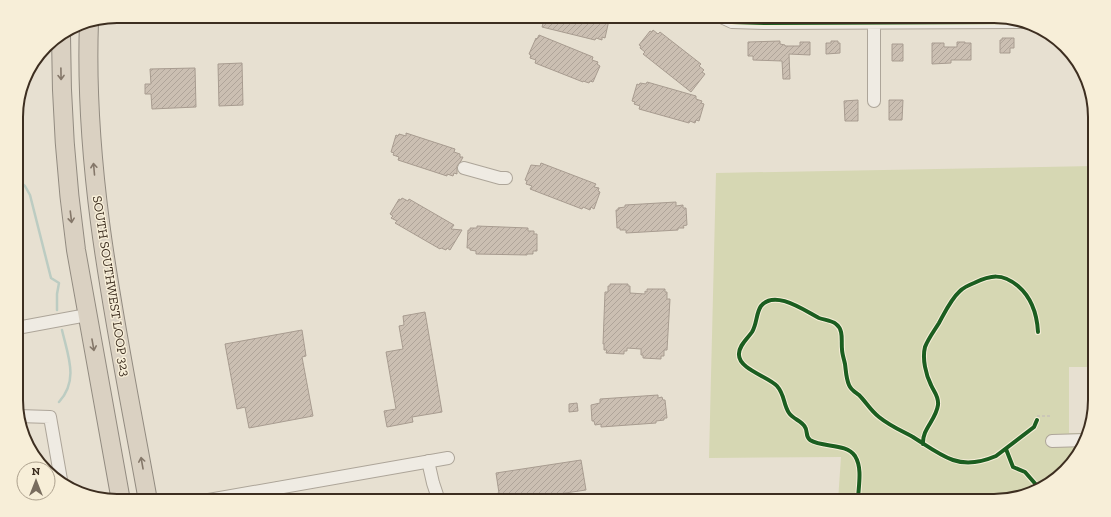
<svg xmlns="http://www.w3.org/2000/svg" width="1111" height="517" font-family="'Zilla Slab',serif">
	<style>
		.park { fill: #d6d7b3 }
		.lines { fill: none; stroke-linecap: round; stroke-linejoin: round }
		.stream { stroke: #bcccc2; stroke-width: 2.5 }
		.building { fill: url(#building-hatch); stroke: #a89c90 }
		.minor-casing { stroke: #ada599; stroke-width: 14 }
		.highway-casing { stroke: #928b80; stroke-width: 20 }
		.path { stroke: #c8c2b9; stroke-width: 1.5; stroke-dasharray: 3 2; stroke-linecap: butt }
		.minor { stroke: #efebe3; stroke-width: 12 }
		.highway { stroke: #dad1c2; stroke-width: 18 }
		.cycleway-casing { stroke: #f7eed8; stroke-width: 6 }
		.cycleway { stroke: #1b5e20; stroke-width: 4 }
		.oneway { stroke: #847769 }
		.labels { text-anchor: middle; stroke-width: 3; stroke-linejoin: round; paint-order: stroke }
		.street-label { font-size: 13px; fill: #3d2e20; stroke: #f7eed8 }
		.rim { fill: none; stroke: #3d2e20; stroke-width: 2 }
	</style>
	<defs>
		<pattern id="building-hatch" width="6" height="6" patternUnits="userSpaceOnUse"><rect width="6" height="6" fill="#cbbfb2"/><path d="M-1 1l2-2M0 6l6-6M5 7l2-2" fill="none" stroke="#afa499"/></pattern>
	</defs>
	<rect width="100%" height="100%" fill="#e7e0d1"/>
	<path class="park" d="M1094,166L1095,367H1069V433H1088L1087,439L1050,484L1000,501H838L841,457L709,458L716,173Z"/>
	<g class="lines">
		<path class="stream" d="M16,179L25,186L30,195L51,278L59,283L57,294V310
			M59,402C79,380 68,356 62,330"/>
	</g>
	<path class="building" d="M545,16H602L607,17L606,20H609L605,38L602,37V40L596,38L595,40L542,27Z
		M653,30L658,34L660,32L701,64L699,66L704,70L702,72L705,74L691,92L643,54L645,52L640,48L641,46L639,45L650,31L652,32Z
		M539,35L593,57L592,60L598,62L597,64L600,66L593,82L590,81L589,83L583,81V82L535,63L536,60L530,58L531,55L529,54L536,38L537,39Z
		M1002,38H1014V48H1010V53H1000V40H1002Z
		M780,41V44L785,45V46H800V42H810V55L789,54L790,79H783L782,61L753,60V56H748V42Z
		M831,41H838V43H840V53L826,54V43H831Z
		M957,42H965V43H971V60H951V63L932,64V43H944V47H957Z
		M892,44H903V61H892Z
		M242,63L243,105L219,106L218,64Z
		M195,68L196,107L152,109L151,94H145V84H151L150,69Z
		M647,82L696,96V99L702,101L701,103L704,104L699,121L696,120L695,123L690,121L689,123L639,109L640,106L634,104L635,102L632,101L637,84L639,85L640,83L646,84Z
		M858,100V121H845L844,101Z
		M889,100H903L902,120H889Z
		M406,133L455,149L454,152L460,154V157H463L461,161L457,166V174L454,173L453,176L447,174V176L398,160L399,157L393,155L394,153L391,152L396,135L398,136L399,134L406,136Z
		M541,163L596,184L594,187L599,188L598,191L600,192L594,209L591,207L590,210L583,207L582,209L530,189L532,186L526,184L527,181L525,180L531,165L540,166Z
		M402,198L408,201L409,199L454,225L451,229L462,230L450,250L447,248L446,250L441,248L440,249L395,223L397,221L391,218L393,216L390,214L399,199L401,200Z
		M676,202V206L683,205V208H686L687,225L683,226L684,228H678V230L626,233V230H620V228H617L616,210H618V208L625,207V205Z
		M477,226L528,228V231H534V234H537V251H533V254H527V255L476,254V251L470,250V248H467L468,230H470V228H477Z
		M610,284H628V286H630V293L645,294V291L647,292V289H665V292H667V299H670L667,350H664V356H661V359L643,358V355H641V349L627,348V351H624V354L606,353L607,350H604V344H603L605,292H608V286H610Z
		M425,312L442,412L412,417L413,422L387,427L384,411L396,409L386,352L403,349L399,326L404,325L403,316Z
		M302,330L306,356L302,357L313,416L249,428L245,407L237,409L225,344Z
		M658,395V398L662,397L663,400H665L667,418H664V420L656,421V423L601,427V424L595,425L594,421H592L591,405L600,403V399Z
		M577,403L578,411L569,412V404Z
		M581,460L586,490L510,501H489V495L499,493L496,473Z"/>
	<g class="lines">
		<g class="minor-casing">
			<path id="minor" d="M719,16L732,22L766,23L1023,22
				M874,16V101
				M464,168L500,178H506
				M17,328L87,315
				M18,416L50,417L61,480
				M1052,441L1086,440
				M428,461L433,483L439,501
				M277,488L279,501
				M203,501L448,458"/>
		</g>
		<g class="highway-casing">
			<path id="highway" d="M89,22C83,184 120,343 148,501
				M61,35C61,107 66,178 76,250L121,501"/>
		</g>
		<path class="path" d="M1037,416H1052"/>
		<use href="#minor" class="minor"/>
		<use href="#highway" class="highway"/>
		<g class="cycleway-casing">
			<path id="cycleway" d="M719,16L732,22L766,23L1023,22
				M923,444C922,429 936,420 938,405C939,396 934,392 931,385C926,375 922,359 925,347C928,339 934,331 939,323C945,312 951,299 960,291C964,287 969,285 974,283C991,275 1002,273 1018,286C1032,298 1037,314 1038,332
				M1006,449L1013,467L1025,472L1039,488
				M858,501C858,487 863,469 855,456C846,443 823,448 810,440C805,436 808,431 805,427C802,421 793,419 789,413C783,404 785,395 777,386C769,377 739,369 739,355C738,346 748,338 752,332C757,324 756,313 761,306C775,289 805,311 819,318C824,320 831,320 836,324C844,330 841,341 842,349C842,354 844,359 845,364C846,371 846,378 849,385C851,390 855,392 859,395C866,402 871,411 879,417C890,426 902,431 913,437C926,445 939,455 953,460C968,465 982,462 996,456L1034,427L1037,420"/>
		</g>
		<use href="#cycleway" class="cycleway"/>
	</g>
	<defs><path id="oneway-shaft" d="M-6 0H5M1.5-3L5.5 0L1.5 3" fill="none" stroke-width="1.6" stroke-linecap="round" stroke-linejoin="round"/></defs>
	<g class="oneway">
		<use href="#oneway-shaft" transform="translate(61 74) rotate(89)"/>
		<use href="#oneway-shaft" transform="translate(94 169) rotate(-95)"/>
		<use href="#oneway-shaft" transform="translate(71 217) rotate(83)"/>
		<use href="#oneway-shaft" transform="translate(93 345) rotate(80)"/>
		<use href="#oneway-shaft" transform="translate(142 463) rotate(-100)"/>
	</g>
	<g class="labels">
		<g class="street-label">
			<text transform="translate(112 286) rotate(81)" y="5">SOUTH SOUTHWEST LOOP 323</text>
		</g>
	</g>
	<path d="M0 0H1111V517H0ZM117 23H994A94 94 0 0 1 1088 117V400A94 94 0 0 1 994 494H117A94 94 0 0 1 23 400V117A94 94 0 0 1 117 23Z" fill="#f7eed8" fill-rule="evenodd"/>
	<path class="rim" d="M117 23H994A94 94 0 0 1 1088 117V400A94 94 0 0 1 994 494H117A94 94 0 0 1 23 400V117A94 94 0 0 1 117 23Z"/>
	<g transform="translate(36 481)"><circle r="19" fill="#f7eed8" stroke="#ada18e"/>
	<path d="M0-3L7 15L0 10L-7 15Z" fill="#786c5e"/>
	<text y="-6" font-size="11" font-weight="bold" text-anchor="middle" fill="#3d2e20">N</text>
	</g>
</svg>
